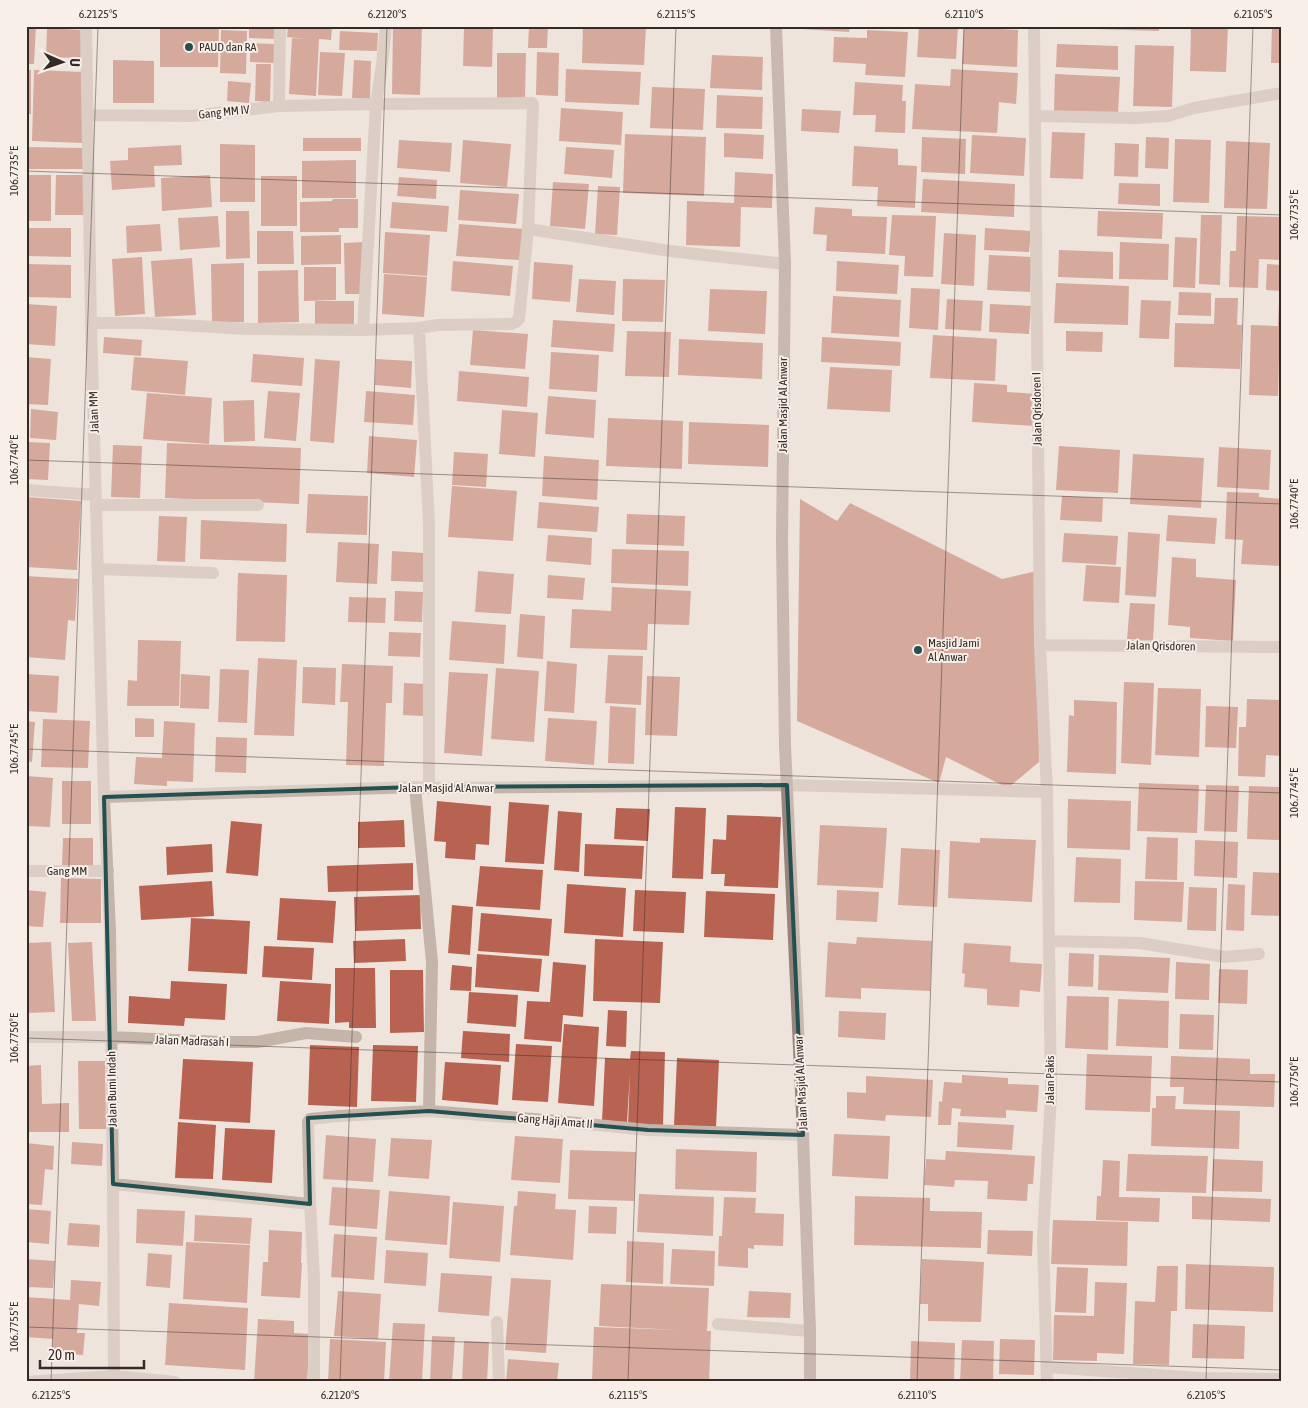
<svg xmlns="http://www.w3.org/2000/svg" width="1308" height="1408" font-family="'Asap Condensed',sans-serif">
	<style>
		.building { fill: #b86251 }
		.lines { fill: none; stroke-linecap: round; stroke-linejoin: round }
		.street { stroke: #c5b4a9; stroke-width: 12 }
		.secondary { stroke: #99847b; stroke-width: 12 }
		.marked { fill: none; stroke: #235050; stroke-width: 4; stroke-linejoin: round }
		.ticks { fill: none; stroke: #342b28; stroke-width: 1; stroke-opacity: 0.45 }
		.poi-dot { fill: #235050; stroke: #f7efe8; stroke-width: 2 }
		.labels { text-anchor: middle; stroke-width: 4; stroke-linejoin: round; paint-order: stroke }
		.poi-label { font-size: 12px; fill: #342b28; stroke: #f7efe8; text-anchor: start }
		.street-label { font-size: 12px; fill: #342b28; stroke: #f7efe8 }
		.neatline { fill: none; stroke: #342b28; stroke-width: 2 }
		.ticks-label { font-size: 12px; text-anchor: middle; fill: #342b28 }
	</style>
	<rect width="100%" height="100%" fill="#efe4dc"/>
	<path class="building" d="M26,26H36L34,64H26Z
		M160,26H219L218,67H160Z
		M249,26H277L276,39L249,38Z
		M288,26H332L331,40L319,39L316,96L289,94L292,38L309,39L287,37Z
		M338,26H376V29L338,28Z
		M393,26H422L420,95L392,94Z
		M464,26H493L492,67L463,66Z
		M529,26H548L547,48H528Z
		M583,26H646L644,65L582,63Z
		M802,26H850L849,32L801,29Z
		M919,26H958L956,59L917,57Z
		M1065,26H1159V31L1065,28Z
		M1191,26H1228L1226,72L1190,71Z
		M1272,26H1282V63H1271Z
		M964,27L1018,30L1017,67L962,64Z
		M47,28L83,30L81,58L46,57Z
		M221,30L247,31L246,74L220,73Z
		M867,30L908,32L905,77L865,75L866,64L833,62L834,37L867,38Z
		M340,31L378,33L377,51L339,50Z
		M250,43L276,44L275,63L250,62Z
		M1057,44L1118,46V70L1056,67Z
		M1135,45L1174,46L1172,107L1133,106Z
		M320,52L345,53L342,96L318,95Z
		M537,52L559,53L558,96L536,95Z
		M497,53H526L525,98H497Z
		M712,55L763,57L762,90L710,88Z
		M113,60L154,61V103H113Z
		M354,60L371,61L370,99L352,98Z
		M256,64H271L270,102L255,101Z
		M566,69L641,72L639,105L565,102Z
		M951,69L1018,73L1016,104L999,102L997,133L912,129L915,84L950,86Z
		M26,70H31V114H26Z
		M34,70L84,72L82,143L32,141Z
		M1055,74L1120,77L1118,113L1054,111Z
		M228,81L251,83L249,103L227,101Z
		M855,82L903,85L902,101H906L905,133L875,132L876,115H853Z
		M652,87L705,89L703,130L650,128Z
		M717,95L763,97L762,129L716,128Z
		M561,108L623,112L621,145L559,141Z
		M802,109L841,111L839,133L801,131Z
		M1052,132L1085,133L1083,179L1050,178Z
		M724,133L764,135L763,159L724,157Z
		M625,134L706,137L704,196L623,193Z
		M972,135L1026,138L1024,176L970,173Z
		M922,137L966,139L965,174L921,172Z
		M1146,137L1169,138L1168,169L1145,168Z
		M303,138H361V151H303Z
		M1175,139L1211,140L1209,203L1173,202Z
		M399,140L452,143L450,172L397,168Z
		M463,140L511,144L507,187L460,183Z
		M1226,141L1270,143L1267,209L1224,208Z
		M1115,143L1139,144L1138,177L1114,176Z
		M220,144L255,145V202H220Z
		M181,145L182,165L154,166L155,187L112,190L110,161L128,160V148Z
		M854,146L898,149V165L917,166L915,208L877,206L878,187L852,186Z
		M26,147L85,148V169H26Z
		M566,147L614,150L612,178L564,174Z
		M356,160V198H302V161Z
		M735,172L773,174L772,208L741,207L740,247L686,245L687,201L734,203Z
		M26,175H51V221H26Z
		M56,175H85L84,215H55Z
		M210,175L212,207L162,211L161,178Z
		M261,176H297V226H261Z
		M399,177L437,180L436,199L397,196Z
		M923,179L1015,184L1014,217L921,212Z
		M553,182L589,184L585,229L550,226Z
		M1119,183L1160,184V206L1118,204Z
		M598,186L620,187L617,235L595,234Z
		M460,190L519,194L516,224L458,220Z
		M333,199H358V228H339V232H300V202L332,201Z
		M392,202L449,206L447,232L390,228Z
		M815,207L852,209V216L887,217L885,254L826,251L827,235L813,234Z
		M226,211H249L250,258L226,259Z
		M1098,211L1163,213L1162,239L1097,236Z
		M892,215L936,216L933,277L904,276L905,256L889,255Z
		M1201,215H1222L1220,285L1199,284Z
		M218,216L220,247L180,250L178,218Z
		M1237,216L1282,217V260L1259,259L1258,288L1229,287L1230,251H1236Z
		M160,224L162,251L127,253L126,226Z
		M459,224L523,229L520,260L456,256Z
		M26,228H71V257L26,256Z
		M985,228L1031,231L1029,252L984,250Z
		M257,231H293L294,264H257Z
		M385,232L430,235L427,276L383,273Z
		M944,233L976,235L974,286L941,284Z
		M341,235V264L301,265V236Z
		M1175,237L1197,238L1195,288L1173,287Z
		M363,242V294H345L344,243Z
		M1120,242L1169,244L1168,280L1119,279Z
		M1059,250L1113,252V279L1058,277Z
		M989,255L1032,257L1030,292L987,290Z
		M142,257L145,314L115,316L112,259Z
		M192,258L196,315L155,317L151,261Z
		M453,261L513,266L510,296L451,291Z
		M837,261L899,265L897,294L836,291Z
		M534,262L573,265L570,302L532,299Z
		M244,263V322H212L211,264Z
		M26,264L71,265V298L26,297Z
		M1267,264L1282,265V291L1266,290Z
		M304,267H336V300L304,301Z
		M298,270L299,322L258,323V271Z
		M384,274L427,277L424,317L382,314Z
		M579,279L616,281L614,315L576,312Z
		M623,279L665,280L663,322L622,321Z
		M1056,283L1129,286L1128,325L1054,323Z
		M911,288L940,289L938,330L909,328Z
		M710,289L767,291L765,334L708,331Z
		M1179,292L1211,293V316L1178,315Z
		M833,296L901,300L899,337L831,333Z
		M1215,298H1238L1237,325H1242L1240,369L1174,367L1175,323L1214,324Z
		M947,299L983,301L981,331L945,329Z
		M1279,299H1282V362H1279L1278,396L1249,395L1251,325L1278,326Z
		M1141,300L1171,301L1169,339L1139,338Z
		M315,301H354V327H315Z
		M26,304L57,306L55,346L26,344Z
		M990,304L1031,306L1029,334L989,332Z
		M553,320L615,324L613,352L551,347Z
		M473,330L528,334L525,369L470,365Z
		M627,331L671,332L669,377L625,376Z
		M1066,331L1103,332L1102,352L1066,351Z
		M933,335L997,339L995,381L930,378Z
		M104,337L142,340L141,356L103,353Z
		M822,337L901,342L900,366L821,362Z
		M679,339L763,343L762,379L678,375Z
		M551,352L599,355L597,392L549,389Z
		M253,354L304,358L302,386L251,382Z
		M26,357L51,359L48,405L26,404Z
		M134,357L188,361L185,395L131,390Z
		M315,359L340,361L334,443L310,441Z
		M376,359L412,361L411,388L375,385Z
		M830,367L892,370L890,412L827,409Z
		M459,371L529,377L527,407L457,401Z
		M974,383L1007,385V392L1036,394L1035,426L972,422Z
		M268,391L300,393L296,441L264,438Z
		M366,391L415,395L413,425L364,422Z
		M147,393L212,398L209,444L143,439Z
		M548,396L596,400L594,438L545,434Z
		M254,400L255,441L224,442L223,401Z
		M31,409L58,412L56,440L30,438Z
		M502,410L538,413L535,457L499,454Z
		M608,418L683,421L682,469L606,466Z
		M689,422L769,425L768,467L688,464Z
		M369,436L417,440L414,477L367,473Z
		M27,442L50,443L48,480L26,479Z
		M167,443L301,448L299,504L165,498Z
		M113,445L142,446L140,498L111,497Z
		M1059,446L1120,450L1118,493L1056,490Z
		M1219,447L1271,450L1269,490L1217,487Z
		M454,452L488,454L486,487L452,485Z
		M1133,454L1204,458L1201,508L1130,504Z
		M544,456L599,460L597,500L542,496Z
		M452,486L517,491L513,541L448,537Z
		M1227,492L1259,493V497L1282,499L1280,566L1241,564L1243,540L1225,539Z
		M308,494L368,496L367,535L306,533Z
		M1062,496L1103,498L1102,522L1060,520Z
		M26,497L81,501L77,570L26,567Z
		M800,499L837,521L850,503L1002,579L1037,571L1039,762L1008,788L946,757L939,783L797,721Z
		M539,502L599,507L597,532L537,528Z
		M627,514L685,516L684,546L626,544Z
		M1168,515L1217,518L1215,544L1166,541Z
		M159,516L187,517L185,562L157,561Z
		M201,520L287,524L286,562L200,559Z
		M1128,532L1160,534L1156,597L1125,595Z
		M1064,533L1118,536L1116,565L1062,562Z
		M548,535L592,538L591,565L546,561Z
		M338,542L379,544L377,584L336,582Z
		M612,549L689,551L688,586L611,583Z
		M392,551L424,553L423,582L391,581Z
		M1172,557L1196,559V577L1236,580L1233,641L1190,638V627L1168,625Z
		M1086,565L1121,567L1119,603L1083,601Z
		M478,571L514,574L511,614L475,612Z
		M238,573L287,575L285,642L236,641Z
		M548,575L585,578L583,600L547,598Z
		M26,576L78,579L75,621L68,620L65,660L26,657Z
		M612,587L691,591L689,625L648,624L647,650L570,648L572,609L611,611Z
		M395,591L423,592L422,622L394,621Z
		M349,597L386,598L385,623L348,622Z
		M1130,603L1155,604L1153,641L1127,639Z
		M520,614L545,616L543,659L517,657Z
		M452,621L506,625L504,664L449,660Z
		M389,632L421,633L420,657L388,656Z
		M138,640L181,641L179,706H127L128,680L137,681Z
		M608,655L643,656L641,705L605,703Z
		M258,658L297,660L294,736L254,735Z
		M547,661L577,664L574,713L544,711Z
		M342,664L393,666L392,703H386L384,766L346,765L348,702H340Z
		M303,667L336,668L335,705L302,703Z
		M496,668L539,671L534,742L491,739Z
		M220,669L249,670L247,723L218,722Z
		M449,672L488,674L482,756L444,753Z
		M26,674L59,676L57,713L26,711Z
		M181,674L210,676L209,709L180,708Z
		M647,676L680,677L677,736L645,735Z
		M1124,682L1154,683L1151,765L1121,763Z
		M404,683L424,684L423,716L403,715Z
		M1158,688L1201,689L1199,757L1155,755Z
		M1247,699L1282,700V756L1266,755L1265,777L1238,776L1239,727H1246Z
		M1074,700L1117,702L1116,774L1067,772L1069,715L1074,716Z
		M610,706L636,708L634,764L608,763Z
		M1206,706L1238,707L1236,748L1205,747Z
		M135,718L154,719V737H135Z
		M548,718L597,721L594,765L545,761Z
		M43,719L90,721L88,768L41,767Z
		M26,721L35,722L32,762L26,761Z
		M164,721L195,723L193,782L167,781V786L134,784L136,757L162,758Z
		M216,737L247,738L246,773L215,772Z
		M26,776L53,778L50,827L26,826Z
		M62,781H91V824H62Z
		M1139,783L1199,785L1197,833L1137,831Z
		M1206,785L1239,786L1237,832L1204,831Z
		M1249,786L1281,787L1279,840L1247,839Z
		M1068,799L1131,801L1130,850L1067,848Z
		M437,801L491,806L489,845L476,844L475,860L445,858L446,842L434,841Z
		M509,802L549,805L544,864L505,862Z
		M675,807L706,808L703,879L672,878Z
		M616,808L650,809L648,841L614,839Z
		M558,811L582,813L579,872L554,870Z
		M727,815L781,817L778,888L724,886L725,874H711L713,839L726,840Z
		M404,820L405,847L358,848V822Z
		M231,821L262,824L258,876L226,873Z
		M820,825L887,828L883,888L817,885Z
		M1147,837L1178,838L1177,880L1145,879Z
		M63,838H93V866H62Z
		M980,838L1036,840L1032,902L948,898L950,841L980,843Z
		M1195,840L1238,842L1237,878L1194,876Z
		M212,844L213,872L167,875L166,847Z
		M585,844L644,846L642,879L584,876Z
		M901,848L940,850L937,907L898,905Z
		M1076,857L1121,859L1120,903L1074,902Z
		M413,863V890L328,892L327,866Z
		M480,866L543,870L540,910L476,906Z
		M1253,872L1282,873V916L1251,915Z
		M61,878L101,879V923H60Z
		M212,881L214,916L141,920L139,886Z
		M1135,881L1184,882L1182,922L1134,920Z
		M567,884L626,888L623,937L564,933Z
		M1228,884L1245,885L1244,931L1226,930Z
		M1189,887L1217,888L1216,931L1187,930Z
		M26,890L46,892L43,927L26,926Z
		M635,890L686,892L684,933L633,931Z
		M837,890L879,892L877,922L836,920Z
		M706,891L775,894L773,940L704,937Z
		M420,895L421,929L355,931L354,897Z
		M280,898L336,901L333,943L277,940Z
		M452,905L473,907L470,955L448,953Z
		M481,913L552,919L549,956L478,951Z
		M191,918L250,921L247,974L188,971Z
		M857,937L932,941L930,991L861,988V999L825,997L828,942L856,944Z
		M405,939L406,961L354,963L353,941Z
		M595,939L663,942L660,1003L593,1001Z
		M51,942L55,1012L26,1013V943Z
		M92,942L96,1021H72L68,943Z
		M964,943L1011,946L1010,962L1042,964L1040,992L1020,990L1019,1007L987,1005V989L964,987L965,974L962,973Z
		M264,946L314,948L312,980L262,977Z
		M1069,953L1094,954L1093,987L1068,986Z
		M477,954L542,959L539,992L475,987Z
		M1099,955L1170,958L1168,993L1098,990Z
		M553,962L586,965L583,1017L563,1015L561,1042L524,1039L527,1001L550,1002Z
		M1176,962L1210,964L1209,1000L1175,999Z
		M452,965L472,967L471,991L450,990Z
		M335,968H375L376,1028H349V1022L335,1023Z
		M1219,969L1248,970L1247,1004L1218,1003Z
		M390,970H423L424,1032L390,1033Z
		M171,981L227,984L225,1020L185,1018L184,1026L128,1023L129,996L170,999Z
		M280,981L331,984L329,1024L277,1021Z
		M469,992L518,995L516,1027L467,1023Z
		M1067,996L1109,997L1108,1050L1065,1048Z
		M1118,999L1169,1001L1168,1048L1116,1046Z
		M608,1010L627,1011L626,1047L606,1046Z
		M839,1011L886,1013L885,1040L838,1037Z
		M1180,1014L1214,1015L1213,1050L1179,1049Z
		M564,1024L599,1027L594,1106L558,1103Z
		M463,1031L510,1034L509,1062L461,1058Z
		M516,1044L552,1046L548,1102L512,1100Z
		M310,1045L359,1047L357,1107L308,1105Z
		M373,1045L418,1046L416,1102L371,1101Z
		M631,1051L665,1052L663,1126L628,1125L630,1073L627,1122L602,1121L605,1058L630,1059Z
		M1087,1054L1152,1056L1150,1112L1085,1110Z
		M1171,1056L1250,1059V1074H1275L1274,1107L1183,1104L1184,1087H1170Z
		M677,1058L719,1060L716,1127L674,1125Z
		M183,1059L253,1062L250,1123L179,1119Z
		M78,1061H105L106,1129H79Z
		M445,1062L501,1065L498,1105L442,1100Z
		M41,1065L42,1104L69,1103V1132H26V1066Z
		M962,1075L1008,1078V1084L1039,1085L1037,1112L1006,1110V1118L960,1116L961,1109L952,1108L951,1125H938L939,1101L942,1102L944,1082L962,1083Z
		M866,1076L933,1080L931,1117L886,1115L885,1121L847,1118V1092L866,1093Z
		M1156,1096H1176L1175,1109L1240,1111L1239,1149L1151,1146L1152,1108H1156Z
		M178,1122L216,1125L213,1179L175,1178Z
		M958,1122L1014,1125L1012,1150L957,1147Z
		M225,1128L275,1130L272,1183L222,1180Z
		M834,1134L890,1136L888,1179L832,1176Z
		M326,1135L376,1139L373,1182L323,1179Z
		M515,1136L563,1139L560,1183L511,1180Z
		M391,1138L432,1140L429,1179L388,1176Z
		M72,1142L103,1144L102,1166L71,1164Z
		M26,1143L54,1146L53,1170L45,1169L42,1205L26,1204Z
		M676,1149L757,1152L756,1192L675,1189Z
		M570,1150L636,1152L634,1201L568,1199Z
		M946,1151L1035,1156L1033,1184H1028L1027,1201L987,1199L988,1181L955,1180L954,1187L924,1185L926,1159L945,1160Z
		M1128,1154L1208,1156L1206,1193L1126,1191Z
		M1213,1159L1263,1161L1262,1192L1212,1191Z
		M1103,1160L1120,1161L1119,1197L1160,1198L1159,1222L1096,1220L1097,1196H1101Z
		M332,1187L380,1190L377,1229L329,1225Z
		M389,1191L450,1196L447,1245L385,1240Z
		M518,1191L556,1194L555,1209L576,1210L573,1260L510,1255L514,1206H517Z
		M639,1194L714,1197L713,1236L637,1232Z
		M855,1196L930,1198V1211L982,1212L981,1248L854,1245Z
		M1192,1196L1271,1199L1270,1222L1192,1219Z
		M724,1197L756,1198L755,1213L784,1214L783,1246L754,1245V1249L748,1248V1268L718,1266L719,1236H722Z
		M453,1202L504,1206L500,1262L449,1258Z
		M589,1206L617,1207L616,1234L588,1233Z
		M26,1209L51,1211L49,1244L26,1242Z
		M137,1209L185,1211L183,1246L136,1243Z
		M195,1215L252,1218L250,1244L194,1241Z
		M1053,1220L1128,1222L1127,1266L1051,1264Z
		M69,1223L100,1225L99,1247L67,1245Z
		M269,1230L302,1232L301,1263H302L300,1298L261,1296L263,1262H268Z
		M988,1230L1033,1231L1032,1256L987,1254Z
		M334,1234L377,1237L374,1280L331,1277Z
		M627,1241L664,1243L663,1284L626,1282Z
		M186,1242L250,1245L247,1303L183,1299Z
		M672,1249L715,1251L714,1286L670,1284Z
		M386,1250L428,1253L426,1286L384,1283Z
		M148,1253L172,1255L170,1288L146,1286Z
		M26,1259L55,1261L53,1288L26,1287Z
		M922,1259L984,1262L981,1322L928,1321V1304H920Z
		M1186,1264L1274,1267L1273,1312L1185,1309Z
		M1157,1266H1178L1177,1311H1171L1169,1365L1133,1364L1135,1301L1155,1302Z
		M1057,1267L1088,1268L1086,1313L1055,1312Z
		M441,1273L492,1276L489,1316L438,1312Z
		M511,1278L551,1280L546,1353L505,1350Z
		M71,1280L101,1282L99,1306L79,1304L77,1333H85L83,1355L52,1353L53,1339L26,1337V1297L70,1300Z
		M1095,1282L1127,1283L1124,1354L1097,1353V1361L1053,1360L1054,1315L1094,1316Z
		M601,1284L709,1288L707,1331H711L709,1382L592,1381L594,1327L680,1330L599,1326Z
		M338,1291L381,1294L378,1339L334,1336Z
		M749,1291L791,1293L790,1318L747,1317Z
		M169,1303L248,1308L245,1370L165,1365Z
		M258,1319L294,1321V1333L310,1334L307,1382H254Z
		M393,1323L425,1324L422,1382H389Z
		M1193,1324L1245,1326L1244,1359L1192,1358Z
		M432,1336L455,1337L452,1382H430Z
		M330,1339L386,1342L384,1382H328Z
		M1000,1339L1035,1340L1034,1375L999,1374Z
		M962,1340L994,1341L993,1382H960Z
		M464,1341L489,1342L487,1382H462Z
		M911,1341L955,1343L954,1382H910Z
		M508,1359L559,1363L557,1382H506Z"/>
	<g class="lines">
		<path class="street" d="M86,26L91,323L104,797L110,931L113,1184L114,1382
			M1034,26L1040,645L1047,792L1051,1096L1043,1237L1047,1382
			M279,106L376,104L532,103L533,105L528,229
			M88,115L191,116L279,106L280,26
			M1035,116L1136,118L1168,116L1194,108L1282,93
			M91,323H147L248,329L363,330L419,328L437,325L511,324L516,322L519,319L528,229L670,251L785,264
			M419,328L429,524V788
			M363,330L376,104L382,65L386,26
			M26,490L96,495
			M97,505H258
			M98,569L213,573
			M1040,645L1282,647
			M415,787L432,962L429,1111
			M104,797L415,787L429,788L787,785L1047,792
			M26,871H108
			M1049,941L1140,943L1225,957L1259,954
			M26,1037H111L221,1042H257L306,1033L356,1037
			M113,1184L310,1204
			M497,1322L499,1382
			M718,1324L810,1331
			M1047,1367L1200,1378L1282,1379
			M26,1382L114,1376L175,1382
			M314,1382V1279L310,1204L308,1122L310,1119L339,1116L429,1111L546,1120L648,1130L803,1135"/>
		<path class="secondary" d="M776,26L785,264L782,541L785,746L803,1135L810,1331V1382"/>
	</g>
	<path d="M0 0H1308V1408H0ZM787,785L803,1135L648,1130L429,1111L308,1118L310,1204L113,1184L104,797L415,787Z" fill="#efe4dc" fill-opacity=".55" fill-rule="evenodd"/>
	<path class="marked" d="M787,785L803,1135L648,1130L429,1111L308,1118L310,1204L113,1184L104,797L415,787Z"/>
	<path class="ticks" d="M26,171L1282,215M26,460L1282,504M26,749L1282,793M26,1038L1282,1082M26,1327L1282,1370M51,1382L98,26M340,1382L387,26M628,1382L676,26M917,1382L964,26M1206,1382L1253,26"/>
	<g class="poi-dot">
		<circle cx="189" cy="47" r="5"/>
		<circle cx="918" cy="650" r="5"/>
	</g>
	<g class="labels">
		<g class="poi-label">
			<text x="199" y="51">PAUD dan RA</text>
			<text x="928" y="647">Masjid Jami<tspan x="928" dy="14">Al Anwar</tspan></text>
		</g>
		<g class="street-label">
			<text transform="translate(224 112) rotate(-6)" y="4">Gang MM IV</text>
			<text transform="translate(783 405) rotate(-90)" y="4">Jalan Masjid Al Anwar</text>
			<text transform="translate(1037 409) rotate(-91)" y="4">Jalan Qrisdoren I</text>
			<text transform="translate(94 412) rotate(-92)" y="4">Jalan MM</text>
			<text transform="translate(1161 646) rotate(1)" y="4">Jalan Qrisdoren</text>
			<text x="446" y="792">Jalan Masjid Al Anwar</text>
			<text x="67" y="875">Gang MM</text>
			<text transform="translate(192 1041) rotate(2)" y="4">Jalan Madrasah I</text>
			<text transform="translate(1050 1080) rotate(-90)" y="4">Jalan Pakis</text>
			<text transform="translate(801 1083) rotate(-93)" y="4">Jalan Masjid Al Anwar</text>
			<text transform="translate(112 1089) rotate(-91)" y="4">Jalan Bumi Indah</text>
			<text transform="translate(555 1121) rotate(5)" y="4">Gang Haji Amat II</text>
		</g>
	</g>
	<rect width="1308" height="1408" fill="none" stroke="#f7efe8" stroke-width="55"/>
	<g transform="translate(62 62) rotate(92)" stroke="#f7efe8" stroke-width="4" paint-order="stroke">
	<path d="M0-4L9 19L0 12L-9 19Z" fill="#342b28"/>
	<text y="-8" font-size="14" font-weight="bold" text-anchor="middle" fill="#342b28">U</text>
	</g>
	<path d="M40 1360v8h104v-8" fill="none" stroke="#342b28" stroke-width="2.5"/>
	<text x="48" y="1360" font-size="15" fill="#342b28" stroke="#f7efe8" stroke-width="4" paint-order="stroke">20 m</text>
	<rect x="28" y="28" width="1252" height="1352" class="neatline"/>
	<g class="ticks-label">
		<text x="98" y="18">6.2125°S</text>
		<text x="387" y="18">6.2120°S</text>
		<text x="676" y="18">6.2115°S</text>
		<text x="964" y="18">6.2110°S</text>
		<text x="1253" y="18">6.2105°S</text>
		<text transform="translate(14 171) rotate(-90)" y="4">106.7735°E</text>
		<text transform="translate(1294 215) rotate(-90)" y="4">106.7735°E</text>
		<text transform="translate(14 460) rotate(-90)" y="4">106.7740°E</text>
		<text transform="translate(1294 504) rotate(-90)" y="4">106.7740°E</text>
		<text transform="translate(14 749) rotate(-90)" y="4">106.7745°E</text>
		<text transform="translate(1294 793) rotate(-90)" y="4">106.7745°E</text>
		<text transform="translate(14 1038) rotate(-90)" y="4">106.7750°E</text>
		<text transform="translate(1294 1082) rotate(-90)" y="4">106.7750°E</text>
		<text transform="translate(14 1327) rotate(-90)" y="4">106.7755°E</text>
		<text x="51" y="1399">6.2125°S</text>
		<text x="340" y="1399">6.2120°S</text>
		<text x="628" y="1399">6.2115°S</text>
		<text x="917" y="1399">6.2110°S</text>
		<text x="1206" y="1399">6.2105°S</text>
	</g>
</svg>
